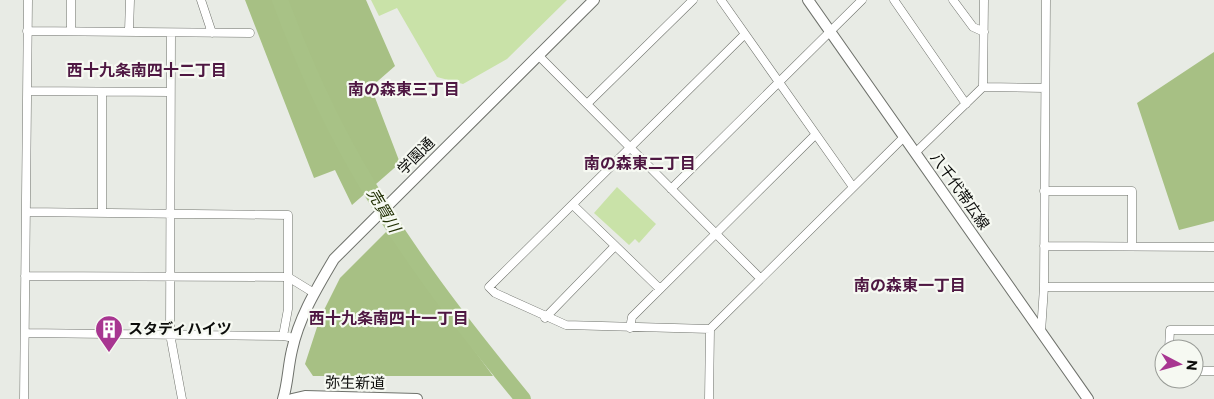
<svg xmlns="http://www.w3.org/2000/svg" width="1214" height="399" font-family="Commissioner,'Noto Sans JP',sans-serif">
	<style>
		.green { fill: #c9e2a8 }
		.forest { fill: #a7c084 }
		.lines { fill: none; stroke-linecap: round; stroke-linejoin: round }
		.river { stroke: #a8c286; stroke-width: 16 }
		.street-casing { stroke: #6f726c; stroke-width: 9 }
		.secondary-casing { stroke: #6f726c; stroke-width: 12 }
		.street { stroke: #fff; stroke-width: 8 }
		.secondary { stroke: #fff; stroke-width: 10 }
		.labels { text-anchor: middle; stroke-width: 4.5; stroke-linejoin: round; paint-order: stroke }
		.street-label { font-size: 15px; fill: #0c0d0b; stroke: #f6f9f2 }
		.poi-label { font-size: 15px; font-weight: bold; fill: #0c0d0b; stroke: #f6f9f2; text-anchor: start }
		.neighbourhood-label { font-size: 16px; font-weight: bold; fill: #4e1742; stroke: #f6f9f2 }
		.water-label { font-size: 16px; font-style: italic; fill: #223104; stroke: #f6f9f2 }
	</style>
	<rect width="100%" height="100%" fill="#e8ebe5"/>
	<path class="green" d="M371,0H567L507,59L463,84L437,77L397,8L379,16Z
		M617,187L656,224L639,243L635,239L629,245L594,213Z"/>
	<path class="forest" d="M245,0H366L395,66L371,87L400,163L352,205L335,170L314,178Z
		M1214,52V221L1179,230L1137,103Z
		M387,231L493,376H313L305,364L320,318L340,278Z"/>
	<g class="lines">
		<path class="river" d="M280,0C301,56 326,113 356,165C403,249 462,325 523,399"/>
		<g class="street-casing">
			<path id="street" d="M201,0L212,33
				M721,0L853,187
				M894,0L966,104
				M953,0L973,27L984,32
				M27,31L250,33
				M71,31V0
				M129,31L130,0
				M171,33L170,334L182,399
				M538,55L760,278
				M983,87L1045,88
				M28,91L170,92
				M587,104L693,0
				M915,153L983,87L984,0
				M671,189L862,0
				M1044,191H1132V245
				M573,205L660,289
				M26,212L288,215V309L283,336
				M102,212V92
				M1044,246L1214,247
				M25,276L288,277L314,293
				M1044,287H1214
				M545,318L615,246
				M630,328L632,317L815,135
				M710,329L566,325L495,293L489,287L745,34
				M1041,332L1044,287L1046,0
				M25,333L283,336L295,338
				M1169,349L1170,330H1214
				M1194,371H1214
				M24,399L28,0
				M709,399L710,329L904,137"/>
		</g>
		<g class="secondary-casing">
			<path id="secondary" d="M808,0L1088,399
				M283,399C288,383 288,366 292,350C299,317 317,288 334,259L594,0
				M292,399L305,396L417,399"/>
		</g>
		<use href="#street" class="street"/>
		<use href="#secondary" class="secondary"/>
	</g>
	<defs>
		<g id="building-pin" transform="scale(1.4375)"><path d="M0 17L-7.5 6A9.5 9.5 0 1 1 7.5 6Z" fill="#a83691" stroke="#f6f9f2"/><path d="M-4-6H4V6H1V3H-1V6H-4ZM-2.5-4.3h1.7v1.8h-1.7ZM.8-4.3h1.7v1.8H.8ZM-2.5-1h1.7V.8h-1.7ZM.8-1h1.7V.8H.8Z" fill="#fff"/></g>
	</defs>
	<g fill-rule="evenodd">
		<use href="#building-pin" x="109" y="329"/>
	</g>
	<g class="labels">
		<g class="street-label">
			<text transform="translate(416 156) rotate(-45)" y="5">学園通</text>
			<text transform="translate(960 191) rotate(55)" y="5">八千代帯広線</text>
			<text transform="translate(355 383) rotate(1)" y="5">弥生新道</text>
		</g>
		<g class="poi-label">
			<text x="128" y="334">スタディハイツ</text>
		</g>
		<g class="neighbourhood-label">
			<text x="147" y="76">西十九条南四十二丁目</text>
			<text x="404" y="95">南の森東三丁目</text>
			<text x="640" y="169">南の森東二丁目</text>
			<text x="910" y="291">南の森東一丁目</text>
			<text x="389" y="324">西十九条南四十一丁目</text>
		</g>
		<g class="water-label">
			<text transform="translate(384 210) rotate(59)" y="6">売買川</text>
		</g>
	</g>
	<g transform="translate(1179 364) rotate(96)"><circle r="24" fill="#f6f9f2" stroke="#989b96"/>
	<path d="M0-4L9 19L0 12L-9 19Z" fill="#a83691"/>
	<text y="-8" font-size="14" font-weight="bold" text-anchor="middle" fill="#0c0d0b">N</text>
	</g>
</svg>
